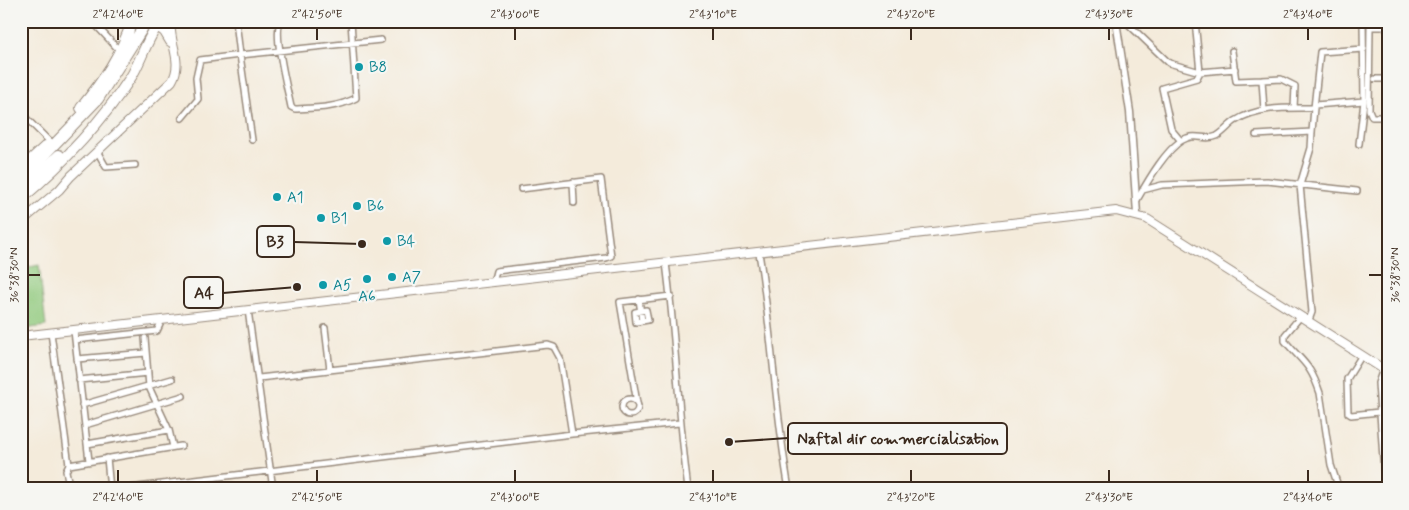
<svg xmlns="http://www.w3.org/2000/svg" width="1409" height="510" font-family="Mynerve,sans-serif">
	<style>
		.green { fill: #90c97d; stroke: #667a4e }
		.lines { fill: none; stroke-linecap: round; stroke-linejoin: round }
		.minor-casing { stroke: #988a7c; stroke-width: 8 }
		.tertiary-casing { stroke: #988a7c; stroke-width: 9 }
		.secondary-casing { stroke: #988a7c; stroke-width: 10 }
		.motorway-casing { stroke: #988a7c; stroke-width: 12 }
		.minor { stroke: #fff; stroke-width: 5 }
		.tertiary { stroke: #fff; stroke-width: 6 }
		.secondary { stroke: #fff; stroke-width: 8 }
		.motorway { stroke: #fff; stroke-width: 10 }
		.ticks { fill: none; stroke: #3b2a1e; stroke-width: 2 }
		.culture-dot { fill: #0f9aa8; stroke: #f6f6f2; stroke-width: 2 }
		.labels { text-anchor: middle; stroke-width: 4.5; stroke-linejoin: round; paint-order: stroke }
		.culture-label { font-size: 15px; fill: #0d838f; stroke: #f6f6f2; text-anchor: start }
		.leader { fill: none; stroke: #3b2a1e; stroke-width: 2 }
		.callout-dot { fill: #3b2a1e; stroke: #f6f6f2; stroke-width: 2 }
		.callout { fill: #f6f6f2; stroke: #3b2a1e; stroke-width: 2 }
		.callout-label { font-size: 16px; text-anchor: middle; font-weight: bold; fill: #3b2a1e }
		.neatline { fill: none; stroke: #3b2a1e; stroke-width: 2 }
		.ticks-label { font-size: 12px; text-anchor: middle; fill: #3b2a1e }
	</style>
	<rect width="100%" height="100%" fill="#f6f6f2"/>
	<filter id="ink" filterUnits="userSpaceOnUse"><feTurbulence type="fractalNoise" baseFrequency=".02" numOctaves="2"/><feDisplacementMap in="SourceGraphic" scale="10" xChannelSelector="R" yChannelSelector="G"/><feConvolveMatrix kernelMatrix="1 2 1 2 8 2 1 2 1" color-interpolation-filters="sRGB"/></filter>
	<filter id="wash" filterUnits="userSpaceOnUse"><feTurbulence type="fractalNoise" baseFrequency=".0096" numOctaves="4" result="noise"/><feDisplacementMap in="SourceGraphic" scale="20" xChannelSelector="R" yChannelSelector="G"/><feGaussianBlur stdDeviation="1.12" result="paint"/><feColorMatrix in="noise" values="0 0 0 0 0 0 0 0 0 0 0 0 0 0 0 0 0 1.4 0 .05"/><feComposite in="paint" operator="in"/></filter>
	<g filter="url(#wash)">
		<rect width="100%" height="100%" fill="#f4ebdb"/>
		<path class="green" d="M39,265L46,326L23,329L21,269Z"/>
	</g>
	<g filter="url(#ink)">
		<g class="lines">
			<g class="minor-casing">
				<path id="minor" d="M92,21L120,51
					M236,21L240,55L381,40
					M281,21C272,32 288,91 291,107L295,109C316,108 337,108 356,98L351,21
					M1125,21L1169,63L1200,72L1197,78L1162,88L1171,129L1181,141
					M1195,21L1200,72L1235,69
					M1388,27H1370L1369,110L1372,117H1388
					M1232,51L1236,81L1262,80
					M1375,79H1388
					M1315,105L1364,101
					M1264,110L1262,80L1281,79L1295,86L1294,108
					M21,113L50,142
					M182,118L198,99L196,78L200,60L240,55L252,140
					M1256,135L1312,132L1314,108
					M1359,144L1364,101L1363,21
					M97,151L106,167L135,165
					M573,182L574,203
					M1143,190L1162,185L1267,181L1357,191
					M1137,200C1146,184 1168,144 1187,138C1197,134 1207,141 1217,136C1224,132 1229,125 1235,121C1258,106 1288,108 1314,108L1320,52L1364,49
					M759,253C772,331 775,411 789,489
					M666,263C676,338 678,414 688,489
					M493,283L496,271L606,258L611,256L601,179L521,189
					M639,299L642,321L648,320L646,310L635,312L636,322L642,321
					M248,310L273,489
					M1301,316L1285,335V341C1303,363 1310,363 1320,393L1331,465L1339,489
					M1309,320L1312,312L1300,185L1311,148L1312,132
					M325,328L330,370
					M74,331L89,461
					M51,333L69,465L66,471L70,489
					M145,338L149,387L169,430L173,447
					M75,340L157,331L162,320
					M1362,355L1347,379L1348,413L1351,415L1379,412
					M77,359L146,353
					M1383,369L1378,383L1385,489
					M259,378L548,345L554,347L560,358L572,434
					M79,380L148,373
					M622 407a8 8 0 1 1 16 0a8 8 0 1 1-16 0Z
					M637,403L620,302L671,296
					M82,405L172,379
					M85,425L183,396
					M87,444L169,430
					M107,458L110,489
					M69,465L181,446
					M121,489L572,434L679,423"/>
			</g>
			<g class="tertiary-casing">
				<path id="tertiary" d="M1116,21L1130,112L1137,214"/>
			</g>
			<g class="secondary-casing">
				<path id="secondary" d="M140,21C149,29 159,28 168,21
					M157,27L164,32L170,42
					M21,222L59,190L71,176L172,81C184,61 168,42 171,21
					M21,336L1116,211L1147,219L1388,372"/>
			</g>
			<g class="motorway-casing">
				<path id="motorway" d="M81,108C103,81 122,54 132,21
					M21,169L46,146
					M21,179L98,99L142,29
					M24,188L59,155
					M21,199C62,164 101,123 131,77C139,65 149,34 157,27"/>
			</g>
			<use href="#minor" class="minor"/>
			<use href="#tertiary" class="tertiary"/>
			<use href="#secondary" class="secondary"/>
			<use href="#motorway" class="motorway"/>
		</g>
	</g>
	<path class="ticks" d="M118,28V40M317,28V40M515,28V40M713,28V40M911,28V40M1109,28V40M1308,28V40M28,275H40M1369,275H1382M118,470V482M317,470V482M515,470V482M713,470V482M911,470V482M1109,470V482M1308,470V482"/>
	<g class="culture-dot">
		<circle cx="359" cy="67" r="5"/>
		<circle cx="277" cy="197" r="5"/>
		<circle cx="357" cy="206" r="5"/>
		<circle cx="321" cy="218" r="5"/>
		<circle cx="387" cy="241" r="5"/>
		<circle cx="392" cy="277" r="5"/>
		<circle cx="367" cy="279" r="5"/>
		<circle cx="323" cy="285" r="5"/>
	</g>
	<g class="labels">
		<g class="culture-label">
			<text x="369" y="72">B8</text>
			<text x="287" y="202">A1</text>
			<text x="367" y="211">B6</text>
			<text x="331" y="223">B1</text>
			<text x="397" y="246">B4</text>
			<text x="402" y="282">A7</text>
			<text x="333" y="290">A5</text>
			<text x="367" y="301" text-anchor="middle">A6</text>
		</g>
	</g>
	<path class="leader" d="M362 244L294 242M297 287L223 293M729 442L788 438"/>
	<g class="callout-dot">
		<circle cx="362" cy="244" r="5"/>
		<circle cx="297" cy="287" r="5"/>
		<circle cx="729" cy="442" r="5"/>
	</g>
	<g class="callout">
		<rect x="257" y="226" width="37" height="31" rx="5"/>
		<rect x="184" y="277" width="39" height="31" rx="5"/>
		<rect x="788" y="423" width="219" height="31" rx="5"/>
	</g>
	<g class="callout-label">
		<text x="275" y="247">B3</text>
		<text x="204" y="298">A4</text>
		<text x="898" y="444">Naftal dir commercialisation</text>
	</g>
	<rect width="1409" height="510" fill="none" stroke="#f6f6f2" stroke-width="55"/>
	<rect x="28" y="28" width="1354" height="454" class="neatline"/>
	<g class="ticks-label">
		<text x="118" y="18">2°42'40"E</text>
		<text x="317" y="18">2°42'50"E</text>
		<text x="515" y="18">2°43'00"E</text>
		<text x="713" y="18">2°43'10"E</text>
		<text x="911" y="18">2°43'20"E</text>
		<text x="1109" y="18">2°43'30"E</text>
		<text x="1308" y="18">2°43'40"E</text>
		<text transform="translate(14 275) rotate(-90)" y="4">36°38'30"N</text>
		<text transform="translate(1395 275) rotate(-90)" y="4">36°38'30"N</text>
		<text x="118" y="501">2°42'40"E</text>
		<text x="317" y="501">2°42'50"E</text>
		<text x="515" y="501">2°43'00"E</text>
		<text x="713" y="501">2°43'10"E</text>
		<text x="911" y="501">2°43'20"E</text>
		<text x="1109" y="501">2°43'30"E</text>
		<text x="1308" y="501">2°43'40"E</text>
	</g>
</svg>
